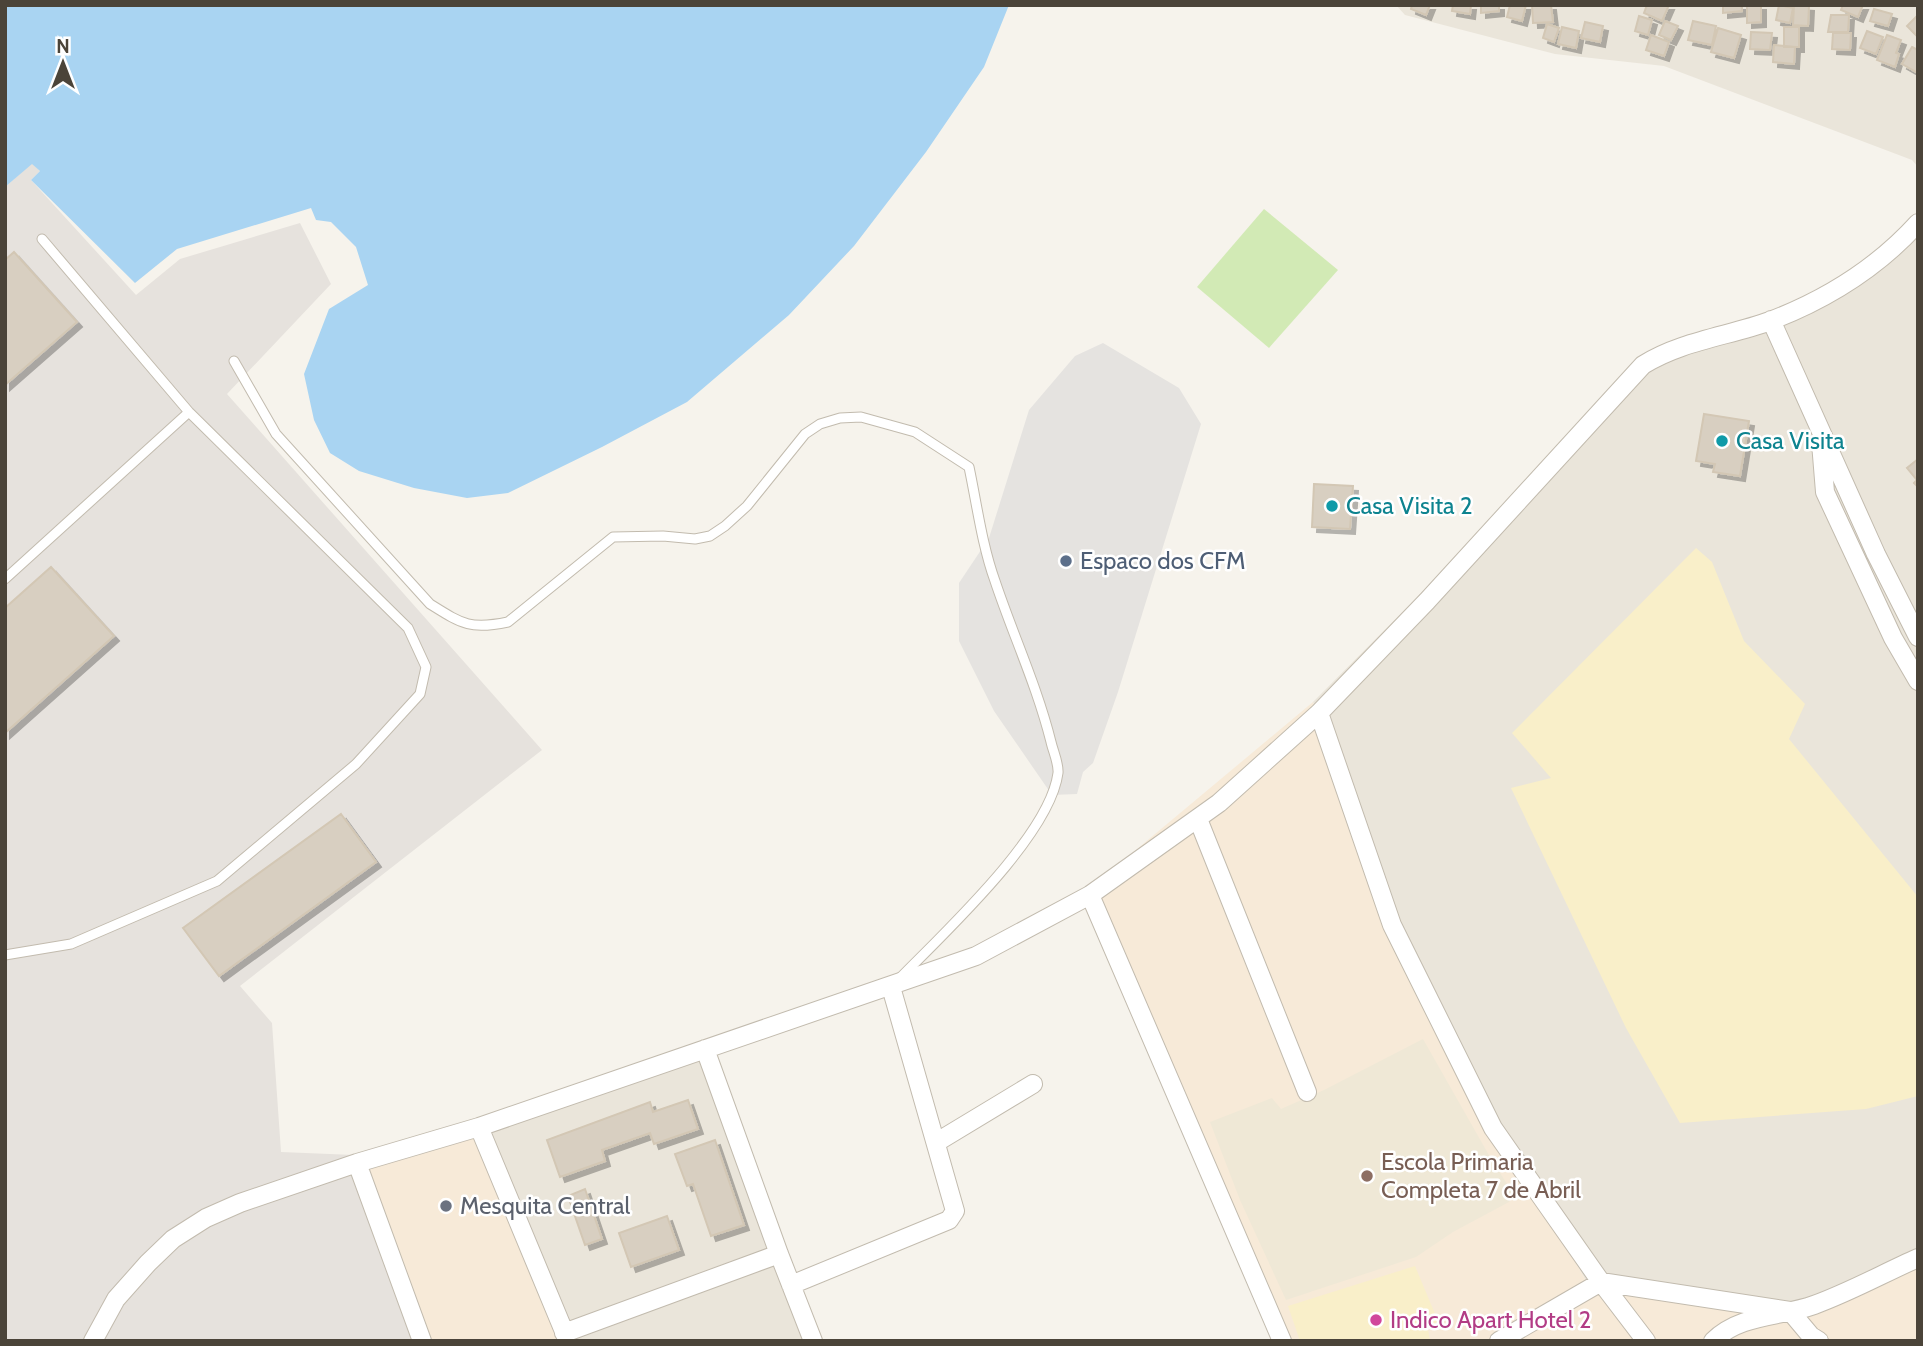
<svg xmlns="http://www.w3.org/2000/svg" width="1923" height="1346" font-family="Cabin,sans-serif">
	<style>
		.residential { fill: #eae5da }
		.commercial { fill: #f7ead8 }
		.industrial { fill: #e6e2dd }
		.education { fill: #efe8d6 }
		.green { fill: #d2eab5 }
		.sand { fill: #f9efc9 }
		.parking { fill: #e5e3e0 }
		.water { fill: #a9d4f2 }
		.building { fill: #d8cfc1; stroke: #d3c7b4; stroke-width: 2; filter: url(#shadow) }
		.lines { fill: none; stroke-linecap: round; stroke-linejoin: round }
		.lane-casing { stroke: #c2bbae; stroke-width: 11 }
		.street-casing { stroke: #c2bbae; stroke-width: 20 }
		.lane { stroke: #fff; stroke-width: 9 }
		.street { stroke: #fff; stroke-width: 18 }
		.culture-dot { fill: #0f9aa8; stroke: #fff; stroke-width: 2.5 }
		.service-dot { fill: #5c6f8a; stroke: #fff; stroke-width: 2.5 }
		.education-dot { fill: #8d6e63; stroke: #fff; stroke-width: 2.5 }
		.worship-dot { fill: #6b7280; stroke: #fff; stroke-width: 2.5 }
		.hotel-dot { fill: #d1479c; stroke: #fff; stroke-width: 2.5 }
		.labels { text-anchor: middle; stroke-width: 5; stroke-linejoin: round; paint-order: stroke }
		.culture-label { font-size: 24px; fill: #0d838f; stroke: #fff; text-anchor: start }
		.service-label { font-size: 24px; fill: #4e5e75; stroke: #fff; text-anchor: start }
		.education-label { font-size: 24px; fill: #785e54; stroke: #fff; text-anchor: start }
		.worship-label { font-size: 24px; fill: #5b616d; stroke: #fff; text-anchor: start }
		.hotel-label { font-size: 24px; fill: #b23c85; stroke: #fff; text-anchor: start }
	</style>
	<defs>
		<filter id="shadow"><feDropShadow dx="5" dy="5" stdDeviation="0" flood-color="#0004"/></filter>
	</defs>
	<rect width="100%" height="100%" fill="#f6f3ec"/>
	<path class="residential" d="M1396,5H1918V167L1912,160L1664,66L1555,54L1405,15Z
		M1918,230V1256L1788,1314L1591,1290L1388,924L1313,702L1644,369L1772,325Z
		M705,1049L808,1341H571L475,1126Z"/>
	<path class="commercial" d="M1313,702L1388,924L1591,1290L1792,1315L1918,1257V1341H1278L1088,890Z
		M475,1126L571,1341H415L354,1155Z"/>
	<path class="industrial" d="M32,163L40,171L31,180L136,295L180,259L300,223L331,284L227,394L542,750L240,986L272,1023L281,1152L354,1155L418,1341H5V187Z"/>
	<path class="education" d="M1423,1039L1490,1157L1514,1195L1509,1202L1453,1232L1416,1257L1286,1300L1240,1200L1210,1122L1272,1098L1281,1109L1324,1090Z"/>
	<path class="green" d="M1264,209L1338,270L1269,348L1197,287Z"/>
	<path class="sand" d="M1696,548L1712,562L1744,641L1805,704L1789,739L1918,897V1096L1866,1109L1680,1123L1626,1028L1511,788L1551,778L1512,733Z
		M1415,1266L1438,1321L1428,1329L1430,1341H1300L1288,1306Z"/>
	<path class="parking" d="M1103,343L1179,388L1201,424L1118,692L1093,763L1083,772L1077,794L1052,795L994,711L959,641V583L989,538L1029,410L1075,356Z"/>
	<path class="water" d="M5,5H1009L984,67L926,152L854,246L789,315L687,402L602,447L508,493L467,498L414,488L359,471L330,453L314,420L304,374L329,309L368,285L356,247L331,222L316,220L311,208L177,249L135,283L31,180L40,171L32,164L5,187Z"/>
	<path class="building" d="M1412,5H1430L1426,15L1411,9Z
		M1453,5H1471L1470,14L1452,11Z
		M1481,5H1499V11L1481,13Z
		M1510,5H1526L1522,21L1507,17Z
		M1532,5H1551L1553,22L1533,23Z
		M1647,5H1669L1662,21L1644,13Z
		M1723,5H1742V11L1723,13Z
		M1747,5H1761V22L1747,23Z
		M1779,5L1793,8L1790,23L1776,20Z
		M1794,5L1809,6L1808,26L1793,25Z
		M1843,5H1863L1858,17L1841,10Z
		M1874,9L1892,14L1888,26L1870,21Z
		M1831,15H1849L1848,32H1828Z
		M1918,15V37L1907,26Z
		M1639,16L1652,20L1648,35L1635,31Z
		M1665,21L1678,26L1671,40L1659,35Z
		M1693,21L1716,26L1712,45L1688,40Z
		M1585,22L1603,26L1600,42L1581,38Z
		M1547,24L1559,28L1554,42L1543,38Z
		M1562,27L1579,31L1576,48L1558,44Z
		M1784,27H1799V47H1784Z
		M1718,28L1741,35L1734,58L1711,52Z
		M1867,31L1883,37L1876,54L1860,48Z
		M1751,32L1772,33L1770,50L1750,49Z
		M1833,33H1851L1850,50L1832,49Z
		M1651,35L1669,42L1664,56L1646,50Z
		M1887,35L1901,40L1896,53L1899,54L1895,67L1877,60Z
		M1774,45L1795,47L1794,64L1773,62Z
		M1912,47L1918,50V73L1902,64Z
		M14,252L77,322L5,385V260Z
		M1704,414L1749,421L1740,476L1713,472L1715,464L1696,461Z
		M1918,459V487L1914,483L1917,480L1907,468Z
		M1314,484L1353,486L1350,529L1312,527Z
		M51,567L114,636L5,733V608Z
		M341,814L376,862L219,976L183,928Z
		M688,1100L698,1129L654,1144L650,1133L602,1150L605,1161L560,1177L547,1140L650,1102L653,1112Z
		M715,1140L744,1225L711,1236L693,1184L687,1186L675,1154Z
		M585,1189L602,1239L585,1245L568,1196Z
		M667,1216L679,1250L631,1267L619,1233Z"/>
	<g class="lines">
		<g class="lane-casing">
			<path id="lane" d="M234,361L276,434L430,604C462,624 470,630 508,622L613,537L663,536L695,539L710,536L725,526L747,506L805,434L820,424L840,418L861,417L915,432L969,467C977,505 982,545 995,581C1013,635 1037,686 1051,742C1053,751 1059,764 1058,773C1050,835 945,932 901,977
				M5,579L189,412
				M5,955L71,944L217,881L356,764L420,694L426,667L408,628L189,412L42,239"/>
		</g>
		<g class="street-casing">
			<path id="street" d="M1771,320L1876,554L1918,637
				M1821,443L1825,492L1893,638L1918,681
				M1319,713L1392,925L1493,1128L1601,1282L1646,1341
				M1198,819L1307,1092
				M1090,895L1282,1341
				M705,1049L779,1254L813,1341
				M479,1127L568,1341
				M937,1142L1033,1084
				M357,1163L422,1341
				M791,1285L949,1220L955,1211L891,987
				M564,1333L779,1254
				M93,1341L116,1299L148,1263L173,1239L206,1218L240,1203L357,1163L479,1127L976,956L1090,895L1219,803L1319,713L1427,601L1643,365C1681,341 1729,336 1770,321C1825,300 1878,267 1918,223
				M1499,1341L1601,1282L1790,1311L1811,1336L1819,1341
				M1713,1341C1740,1314 1781,1317 1814,1305C1850,1292 1884,1273 1918,1258"/>
		</g>
		<use href="#lane" class="lane"/>
		<use href="#street" class="street"/>
	</g>
	<g class="culture-dot">
		<circle cx="1722" cy="441" r="7"/>
		<circle cx="1332" cy="506" r="7"/>
	</g>
	<circle class="service-dot" cx="1066" cy="561" r="7"/>
	<circle class="education-dot" cx="1367" cy="1176" r="7"/>
	<circle class="worship-dot" cx="446" cy="1206" r="7"/>
	<circle class="hotel-dot" cx="1376" cy="1320" r="7"/>
	<g class="labels">
		<g class="culture-label">
			<text x="1736" y="449">Casa Visita</text>
			<text x="1346" y="514">Casa Visita 2</text>
		</g>
		<g class="service-label">
			<text x="1080" y="569">Espaco dos CFM</text>
		</g>
		<g class="education-label">
			<text x="1381" y="1170">Escola Primaria<tspan x="1381" dy="28">Completa 7 de Abril</tspan></text>
		</g>
		<g class="worship-label">
			<text x="460" y="1214">Mesquita Central</text>
		</g>
		<g class="hotel-label">
			<text x="1390" y="1328">Indico Apart Hotel 2</text>
		</g>
	</g>
	<rect width="1923" height="1346" fill="none" stroke="#4b4439" stroke-width="14"/>
	<g transform="translate(63 63)" stroke="#ffffff" stroke-width="5" paint-order="stroke">
	<path d="M0-5L12 26L0 18L-12 26Z" fill="#4b4439"/>
	<text y="-10" font-size="19" font-weight="bold" text-anchor="middle" fill="#4b4439">N</text>
	</g>
</svg>
